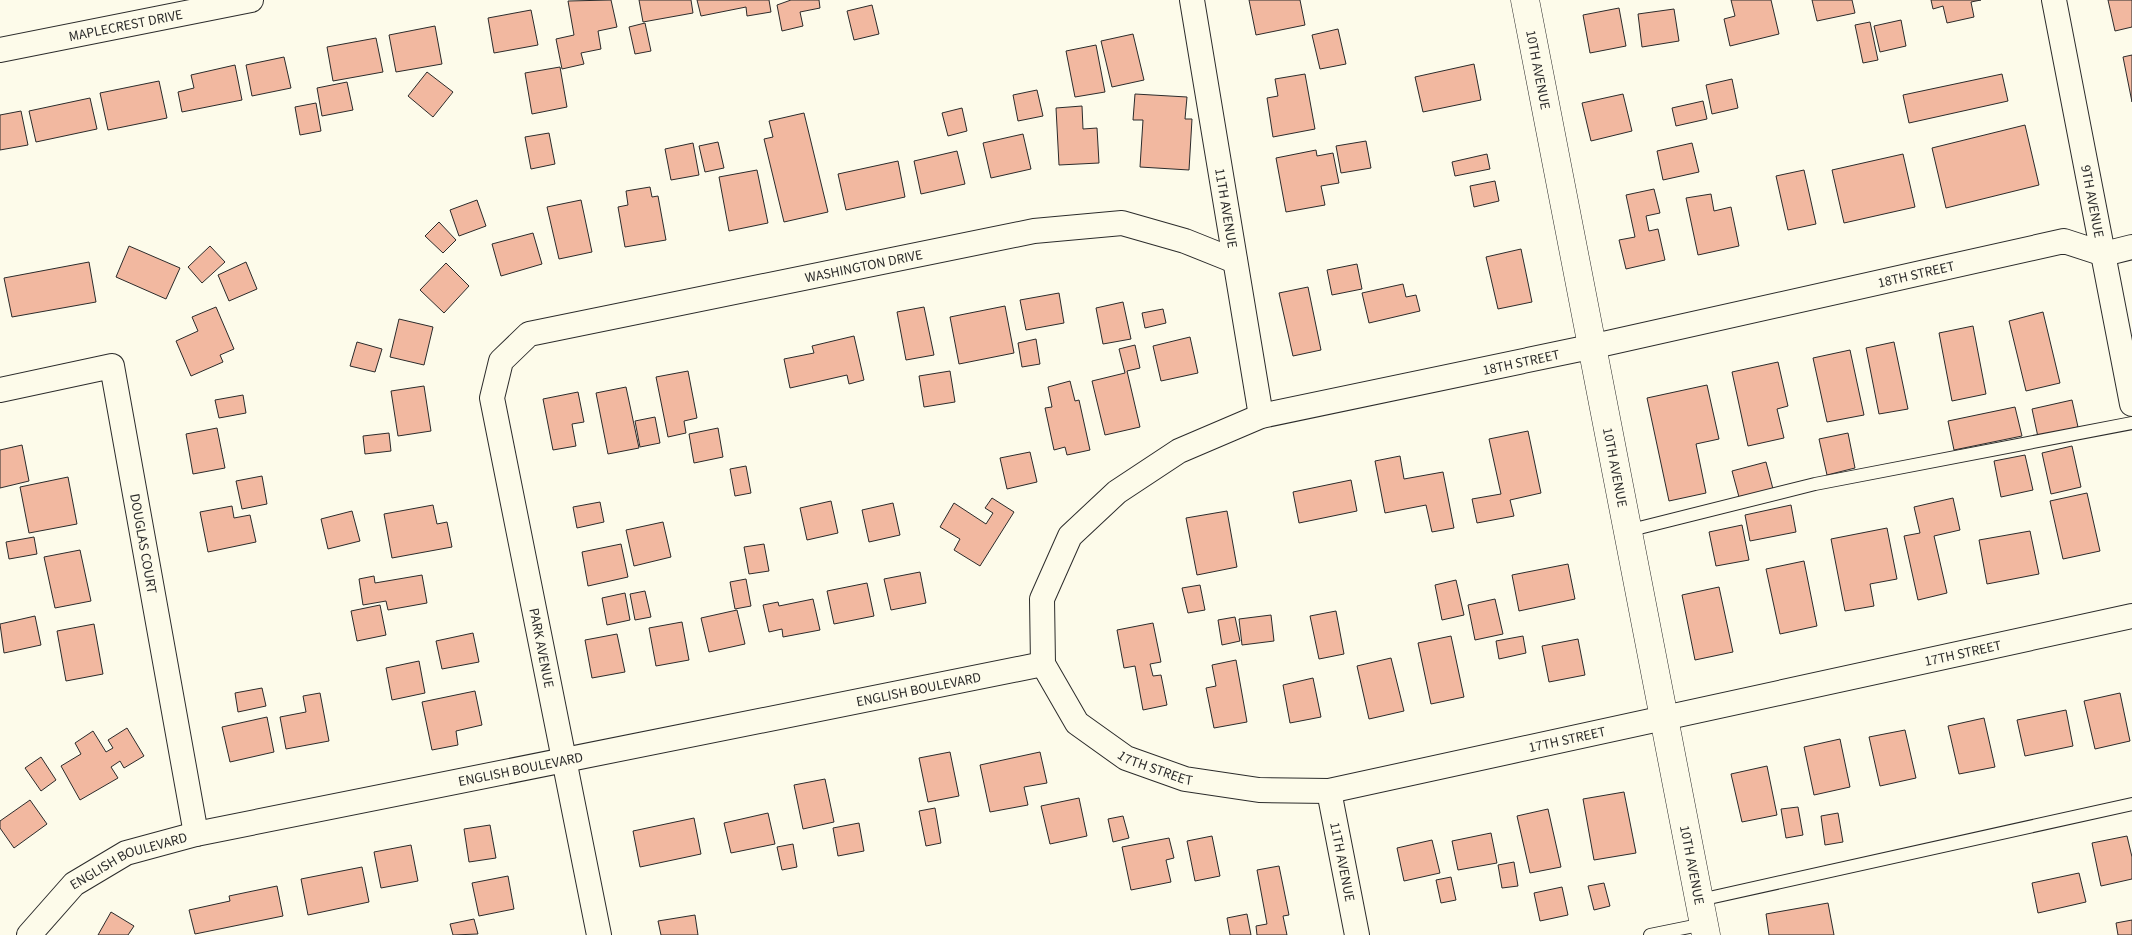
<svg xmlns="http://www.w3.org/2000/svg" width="2132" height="935" font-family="'Source Sans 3',sans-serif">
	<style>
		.building { fill: #f2b8a0; stroke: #2b2b2b }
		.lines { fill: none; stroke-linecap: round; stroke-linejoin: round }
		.service-casing { stroke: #2b2b2b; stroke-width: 14 }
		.minor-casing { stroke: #2b2b2b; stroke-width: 26 }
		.tertiary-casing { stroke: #2b2b2b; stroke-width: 29 }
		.service { stroke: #fdfbea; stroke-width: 12 }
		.minor { stroke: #fdfbea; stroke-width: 24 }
		.tertiary { stroke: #fdfbea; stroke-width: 28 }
		.labels { text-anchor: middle; stroke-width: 4; stroke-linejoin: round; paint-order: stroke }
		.street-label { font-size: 14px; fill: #2b2b2b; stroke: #fdfbea }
	</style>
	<rect width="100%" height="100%" fill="#fdfbea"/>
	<path class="building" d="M611,0L617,27L598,31L601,49L581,53L584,64L562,69L556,39L574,35L568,1Z
		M639,0H691L693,13L643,22Z
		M697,0H769L771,12L747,16L746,7L701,16Z
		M791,0H819L820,8L800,12L803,26L782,31L777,5Z
		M1249,0H1300L1305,25L1256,35Z
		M1731,0H1771L1779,34L1730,46L1724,19L1735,16Z
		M1812,0H1852L1855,13L1817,21Z
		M1931,0H1981L1971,2L1974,17L1947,23L1943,6L1933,9Z
		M2108,0H2132V27L2115,31Z
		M872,5L879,34L854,40L847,11Z
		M1619,8L1626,46L1590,53L1583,15Z
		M1674,9L1679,41L1642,47L1638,14Z
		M531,10L538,45L494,53L488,18Z
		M1901,20L1906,46L1880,52L1874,26Z
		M1870,22L1878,60L1863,63L1855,25Z
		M645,23L651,51L635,54L629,27Z
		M435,26L442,64L396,72L389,35Z
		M1338,29L1346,64L1320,69L1312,35Z
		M1133,34L1144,80L1112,87L1101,41Z
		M376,38L383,72L333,81L327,47Z
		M1096,45L1105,92L1075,97L1066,51Z
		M2132,55V102L2123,57Z
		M284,57L291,88L252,96L246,65Z
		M1474,64L1481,100L1423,112L1415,77Z
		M235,65L242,100L182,112L178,92L194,88L191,75Z
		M560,67L567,107L532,114L525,73Z
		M427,72L453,92L433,117L408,96Z
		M1305,74L1315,129L1273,137L1267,98L1278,96L1275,79Z
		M2002,74L2008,101L1909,123L1903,95Z
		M1732,79L1738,108L1712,114L1706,85Z
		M159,81L167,118L108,130L100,93Z
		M347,82L353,110L322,116L317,88Z
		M1037,90L1043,116L1018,121L1013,95Z
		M1135,94L1187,97L1185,119H1192L1189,170L1140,167L1143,120H1133Z
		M1623,94L1632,131L1591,141L1582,103Z
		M90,98L97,129L36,142L29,111Z
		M1703,101L1707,119L1676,126L1672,108Z
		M316,103L321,131L300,135L295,107Z
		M1082,106L1083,129L1097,128L1099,163L1059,165L1056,108Z
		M962,108L967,131L948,136L942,113Z
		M21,111L28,145L0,150V115Z
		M804,113L828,212L784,222L764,139L773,137L769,121Z
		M2025,125L2039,185L1946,208L1932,148Z
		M549,133L555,164L531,169L525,137Z
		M1023,134L1031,169L991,178L983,143Z
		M1366,141L1371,168L1341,173L1336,146Z
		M718,142L724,168L705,172L699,146Z
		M693,143L699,175L671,180L665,149Z
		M1692,143L1699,172L1663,180L1657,151Z
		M1316,150L1317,156L1333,153L1339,183L1321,186L1325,205L1286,212L1276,158Z
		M957,151L965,184L921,194L914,161Z
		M1487,154L1490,169L1455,176L1452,162Z
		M1903,154L1915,207L1844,223L1832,170Z
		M898,161L905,197L846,210L838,174Z
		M757,170L768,223L729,231L719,177Z
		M1804,170L1816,224L1788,230L1776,176Z
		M1495,181L1499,201L1474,207L1470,186Z
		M650,187L652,197L658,196L666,240L625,247L618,207L628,205L626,191Z
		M1654,189L1660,213L1646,216L1649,231L1658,229L1665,260L1626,269L1619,240L1635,237L1626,195Z
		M1711,194L1714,211L1731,207L1739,246L1698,255L1686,198Z
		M477,200L486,226L459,236L450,210Z
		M581,200L592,252L559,259L547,207Z
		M439,222L456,240L443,253L425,236Z
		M533,233L542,264L501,276L492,244Z
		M129,246L180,268L166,299L116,277Z
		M210,246L225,262L202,283L188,267Z
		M1521,249L1532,302L1498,309L1486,257Z
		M89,262L96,302L12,317L4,278Z
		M246,262L257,289L229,301L218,275Z
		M446,263L469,286L444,313L420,290Z
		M1357,264L1362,289L1332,295L1327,270Z
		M1403,284L1406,297L1416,295L1420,311L1369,323L1362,293Z
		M1308,287L1321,350L1293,356L1279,293Z
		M1059,293L1064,323L1026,330L1020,300Z
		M1123,302L1131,339L1103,344L1096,308Z
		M1005,306L1014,353L959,364L950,317Z
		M216,307L234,349L220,355L223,362L191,376L176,341L198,331L192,317Z
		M924,307L934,355L906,360L897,312Z
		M1163,309L1166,323L1145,328L1142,313Z
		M2043,312L2060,383L2026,391L2009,321Z
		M399,319L433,327L424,365L390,357Z
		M1973,326L1986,394L1952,401L1939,333Z
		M854,336L864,380L849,384L847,375L790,388L784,359L814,353L812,346Z
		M1190,337L1198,373L1161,381L1153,346Z
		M1036,339L1040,364L1022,367L1018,343Z
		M357,342L382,349L375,372L350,366Z
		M1894,342L1908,409L1879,414L1866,348Z
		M1135,345L1140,368L1127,371L1140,427L1105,435L1092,381L1125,373L1119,349Z
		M1850,350L1864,415L1827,422L1813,358Z
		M1778,362L1788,406L1777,409L1784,438L1748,446L1732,372Z
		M688,371L697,418L684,421L686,433L668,437L656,377Z
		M950,371L955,402L924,407L919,376Z
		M1070,381L1075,401L1079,400L1090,450L1067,455L1065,447L1054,450L1045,408L1052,407L1048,387Z
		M1707,385L1719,439L1696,444L1706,493L1669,501L1647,398Z
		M424,386L431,431L398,436L391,391Z
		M626,387L639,448L608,454L596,393Z
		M578,392L584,422L572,424L576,446L553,450L543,399Z
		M243,395L246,413L219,418L215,400Z
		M2072,400L2078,427L2038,437L2032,409Z
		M2015,407L2022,436L1954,450L1948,421Z
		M655,417L660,443L640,447L635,421Z
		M217,428L225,468L193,474L186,434Z
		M718,428L723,457L694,463L689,434Z
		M1528,431L1541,493L1510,500L1514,516L1477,523L1472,499L1501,494L1489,439Z
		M389,433L391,451L365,454L363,436Z
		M1848,433L1855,468L1827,475L1819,439Z
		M22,445L29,481L0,488V450Z
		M2072,446L2081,487L2051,494L2042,453Z
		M1030,452L1037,482L1007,489L1000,458Z
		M2025,455L2033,490L2001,497L1994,461Z
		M1400,456L1404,479L1443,472L1454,528L1432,532L1426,505L1385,513L1375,461Z
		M1766,462L1773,489L1739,497L1732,471Z
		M746,466L751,493L735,496L730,469Z
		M262,476L267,504L242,509L236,481Z
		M68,477L77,524L29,533L20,487Z
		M1351,480L1357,511L1299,523L1293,492Z
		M2087,493L2100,551L2063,559L2050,501Z
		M992,498L1014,512L980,566L954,550L960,539L940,527L954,503L986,524L993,513L985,508Z
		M1953,498L1960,530L1934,536L1947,593L1918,600L1904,536L1920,533L1914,507Z
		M831,501L838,533L807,540L800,508Z
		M600,502L604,522L577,528L573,507Z
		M893,503L900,535L869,542L862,510Z
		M433,505L437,524L447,522L452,547L392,558L384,514Z
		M1791,505L1796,532L1750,541L1745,515Z
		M232,506L234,518L250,515L256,542L208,552L200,512Z
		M352,511L360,541L328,549L321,519Z
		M1227,511L1237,567L1197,575L1186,518Z
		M663,522L671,557L634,566L626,530Z
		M1742,525L1749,560L1716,566L1709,532Z
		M1887,528L1897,579L1870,584L1874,606L1845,611L1831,539Z
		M2030,531L2039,574L1987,584L1979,540Z
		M34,537L37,554L9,559L6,542Z
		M621,544L628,577L588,586L582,552Z
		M764,544L769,571L749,574L744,547Z
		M80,550L91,601L55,608L44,557Z
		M1804,561L1817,626L1780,634L1766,569Z
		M1568,564L1575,599L1519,611L1512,575Z
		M920,572L926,603L891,610L884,579Z
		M422,575L427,603L388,610L386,601L363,605L359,579L374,576L375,583Z
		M746,579L751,606L735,609L730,582Z
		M1456,580L1464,615L1442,620L1435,585Z
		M867,583L874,616L834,624L827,591Z
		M1200,585L1205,610L1188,613L1182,588Z
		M1719,587L1733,652L1695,660L1682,595Z
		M645,591L651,617L635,620L630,594Z
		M625,593L630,620L607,625L602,598Z
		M813,599L820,630L783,637L782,629L769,632L763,605L778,602L779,606Z
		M1495,599L1503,634L1475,640L1468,605Z
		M380,605L386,635L357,641L351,611Z
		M737,610L745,644L709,652L701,618Z
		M1336,611L1344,654L1319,659L1310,616Z
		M1271,615L1274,641L1242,645L1239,619Z
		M35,616L41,645L4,653L0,624Z
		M1235,617L1240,641L1222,645L1218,620Z
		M682,622L689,660L656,666L649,628Z
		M1153,623L1161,662L1150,664L1153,676L1161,675L1167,705L1143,710L1135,666L1124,668L1117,630Z
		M94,624L103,674L66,681L57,631Z
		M473,633L479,662L442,669L436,641Z
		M617,634L625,672L592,678L585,640Z
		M1451,636L1464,697L1431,704L1418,643Z
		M1523,636L1526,653L1499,659L1496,641Z
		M1578,639L1585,675L1549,682L1542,646Z
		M1391,658L1404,711L1369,719L1357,666Z
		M1236,660L1247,722L1214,728L1206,688L1216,686L1212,665Z
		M419,661L425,693L392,700L386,668Z
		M1313,678L1321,717L1290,723L1283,685Z
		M262,688L266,706L238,712L235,693Z
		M475,691L482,725L456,731L458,745L432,750L422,702Z
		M320,693L329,741L286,749L280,717L306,712L303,696Z
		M2120,693L2130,741L2095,749L2084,701Z
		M2066,710L2073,746L2025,756L2017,720Z
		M267,717L274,752L230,762L222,727Z
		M1984,718L1995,767L1959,774L1948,726Z
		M127,728L144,756L124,768L120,761L111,767L118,778L80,800L61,766L81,754L75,743L93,731L106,752L113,748L108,740Z
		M1905,730L1916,778L1880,786L1869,737Z
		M1840,739L1850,787L1814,795L1804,747Z
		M950,752L959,796L928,802L919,758Z
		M1040,752L1047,783L1024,787L1028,805L990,812L980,765Z
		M41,757L56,780L41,791L25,768Z
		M1767,766L1777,815L1742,822L1731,774Z
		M825,779L834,822L803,829L794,785Z
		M1624,792L1636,853L1594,860L1583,799Z
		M1079,798L1087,836L1050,844L1041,806Z
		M30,800L47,824L14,848L0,828V821Z
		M1798,807L1803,835L1786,838L1781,809Z
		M935,808L941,843L926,846L919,811Z
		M1548,809L1561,867L1530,873L1517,816Z
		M768,813L775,844L731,853L724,823Z
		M1838,813L1843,842L1825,845L1821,816Z
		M1123,816L1129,838L1113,842L1108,819Z
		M694,818L701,854L640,867L633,831Z
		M859,823L864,851L838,856L833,828Z
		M490,825L496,858L469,862L464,829Z
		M1491,833L1497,863L1458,870L1452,841Z
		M1212,836L1220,876L1195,881L1187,841Z
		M2127,836L2132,857V879L2101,886L2092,843Z
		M1169,838L1174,858L1166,860L1171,882L1131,890L1122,847Z
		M1432,840L1440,873L1404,881L1397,848Z
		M793,844L797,867L782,870L777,847Z
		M411,845L418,881L381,888L374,852Z
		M1514,862L1518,886L1502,888L1498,865Z
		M1279,866L1289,915L1283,916L1287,935H1257L1256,926L1267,924L1257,870Z
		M362,867L369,902L308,915L301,879Z
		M2079,873L2086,902L2038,913L2032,883Z
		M508,876L514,909L479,916L472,883Z
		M1451,877L1456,900L1441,903L1436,880Z
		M1604,883L1610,906L1594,910L1588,886Z
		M277,886L283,916L195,934L189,910L230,901L229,896Z
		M1562,887L1568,915L1540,921L1534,893Z
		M1828,903L1834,935H1769L1766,914Z
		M111,912L134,926L128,935H98Z
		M1247,914L1251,935H1230L1227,918Z
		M695,915L698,935H661L658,921Z
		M474,919L478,934L453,935L450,924Z
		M2132,920V935H2118L2116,923Z"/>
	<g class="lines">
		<g class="service-casing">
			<path id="service" d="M1627,531L1815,484L2132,423
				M1700,900L2132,804
				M1650,935L1704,924"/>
		</g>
		<g class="minor-casing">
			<g id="minor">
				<path id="s1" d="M1192,0L1261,416"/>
				<path id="s2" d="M2054,0L2132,404"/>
				<path id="s3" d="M0,50L251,0"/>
				<path id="s4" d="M2132,247L2104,254L2064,241L1590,347L1261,416L1179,451L1117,492L1070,536L1042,599L1043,664L1077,723L1126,758L1185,779L1259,790L1329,791L2132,616"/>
				<path id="s5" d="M0,390L112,366L196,834"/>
				<path id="s6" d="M1329,791L1357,935"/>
				<path id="s7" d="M29,935L74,884L126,853L196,834L1043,664"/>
				<path id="s8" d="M599,935L492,398L501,361L529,334L1034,231L1122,223L1185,241L1235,261"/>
			</g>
		</g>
		<g class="tertiary-casing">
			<g id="tertiary">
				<path id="s9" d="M1525,0L1706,935"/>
			</g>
		</g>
		<use href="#service" class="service"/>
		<use href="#minor" class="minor"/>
		<use href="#tertiary" class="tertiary"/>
	</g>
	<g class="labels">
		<g class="street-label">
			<text dy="5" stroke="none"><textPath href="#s3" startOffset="128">MAPLECREST DRIVE</textPath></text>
			<text dy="5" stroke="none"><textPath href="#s9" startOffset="71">10TH AVENUE</textPath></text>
			<text dy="5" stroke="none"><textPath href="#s2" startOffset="205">9TH AVENUE</textPath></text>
			<text dy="5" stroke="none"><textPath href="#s1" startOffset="211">11TH AVENUE</textPath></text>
			<text dy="5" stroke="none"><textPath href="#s8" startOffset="966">WASHINGTON DRIVE</textPath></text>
			<text transform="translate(1916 274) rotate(-13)" y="5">18TH STREET</text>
			<text transform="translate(1521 362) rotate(-12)" y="5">18TH STREET</text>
			<text dy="5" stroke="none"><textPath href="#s9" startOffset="476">10TH AVENUE</textPath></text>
			<text dy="5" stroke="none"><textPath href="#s5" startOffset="295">DOUGLAS COURT</textPath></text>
			<text transform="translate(542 648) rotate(79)" y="5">PARK AVENUE</text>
			<text dy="5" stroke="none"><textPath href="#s4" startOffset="2239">17TH STREET</textPath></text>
			<text dy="5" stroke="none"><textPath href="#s7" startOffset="938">ENGLISH BOULEVARD</textPath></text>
			<text dy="5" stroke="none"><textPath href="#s4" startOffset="1834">17TH STREET</textPath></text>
			<text dy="5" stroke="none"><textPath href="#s4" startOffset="1414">17TH STREET</textPath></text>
			<text dy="5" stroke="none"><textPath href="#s7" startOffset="532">ENGLISH BOULEVARD</textPath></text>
			<text dy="5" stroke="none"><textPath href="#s6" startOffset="72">11TH AVENUE</textPath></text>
			<text dy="5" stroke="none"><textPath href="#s7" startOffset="128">ENGLISH BOULEVARD</textPath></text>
			<text dy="5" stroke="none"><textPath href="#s9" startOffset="881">10TH AVENUE</textPath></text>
		</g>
	</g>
</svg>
